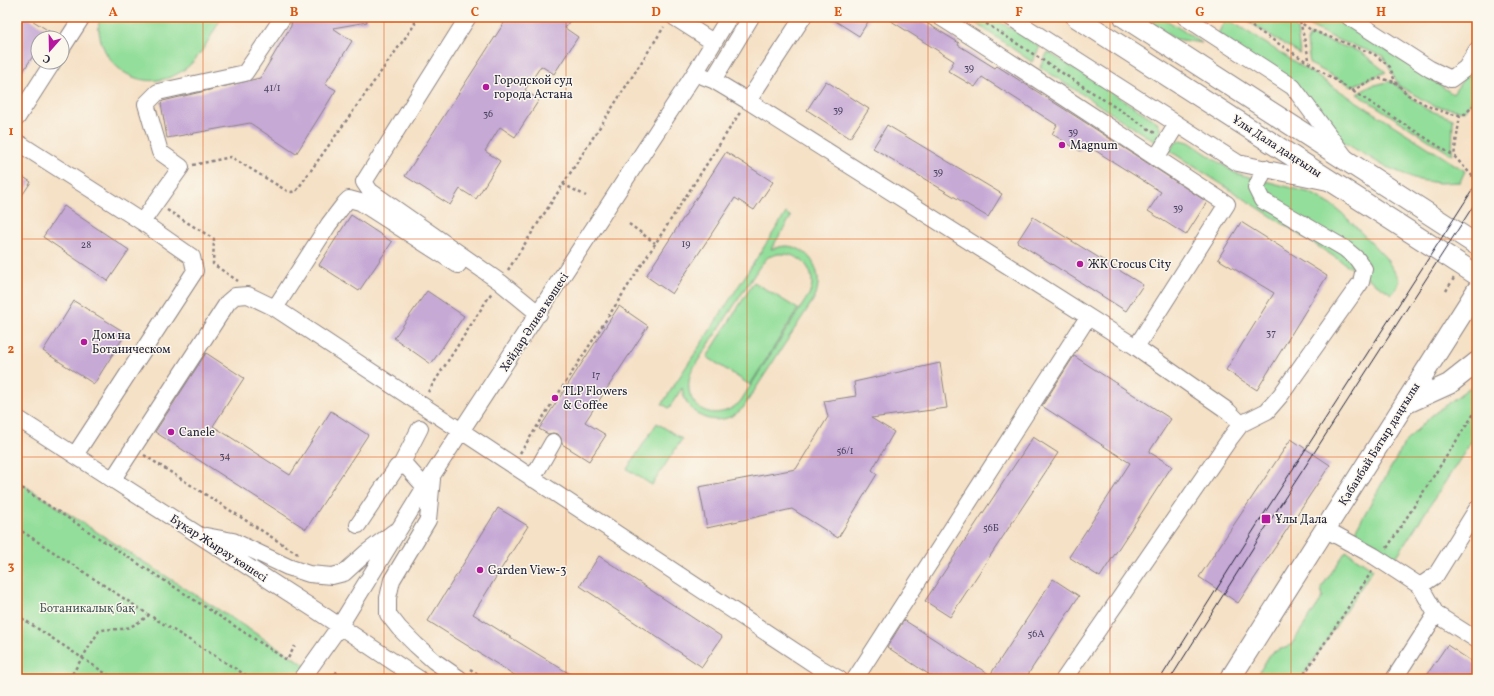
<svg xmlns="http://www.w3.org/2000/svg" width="1494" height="696" font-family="Vollkorn,serif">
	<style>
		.green { fill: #93de9a; stroke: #5a806a; fill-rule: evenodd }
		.building { fill: #c6a9d5 }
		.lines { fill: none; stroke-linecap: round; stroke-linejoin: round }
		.minor-casing { stroke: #8c8280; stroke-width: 18 }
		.major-casing { stroke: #8c8280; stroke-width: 22 }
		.path { stroke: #8c8280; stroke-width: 2.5; stroke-dasharray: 3 3; stroke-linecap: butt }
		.minor { stroke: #fff; stroke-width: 16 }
		.major { stroke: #fff; stroke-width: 20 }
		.tram { stroke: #22223b; stroke-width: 1 }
		.grid { fill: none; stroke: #de560e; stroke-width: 1; stroke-opacity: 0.55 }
		.poi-dot { fill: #b5179e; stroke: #fbf7ec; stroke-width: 1.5 }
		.labels { text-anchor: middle; stroke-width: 3; stroke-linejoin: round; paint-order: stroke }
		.number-label { font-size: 10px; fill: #4b4462 }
		.poi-label { font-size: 12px; fill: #22223b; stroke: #fbf7ec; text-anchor: start }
		.street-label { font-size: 12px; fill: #22223b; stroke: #fbf7ec }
		.park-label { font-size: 12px; fill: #445a58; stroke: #fbf7ec }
		.neatline { fill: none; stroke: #de560e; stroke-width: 1.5 }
		.grid-label { font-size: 13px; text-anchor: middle; font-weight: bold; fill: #de560e }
	</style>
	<rect width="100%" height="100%" fill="#fbf7ec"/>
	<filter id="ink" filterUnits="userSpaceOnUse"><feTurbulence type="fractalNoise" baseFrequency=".025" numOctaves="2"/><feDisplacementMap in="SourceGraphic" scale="8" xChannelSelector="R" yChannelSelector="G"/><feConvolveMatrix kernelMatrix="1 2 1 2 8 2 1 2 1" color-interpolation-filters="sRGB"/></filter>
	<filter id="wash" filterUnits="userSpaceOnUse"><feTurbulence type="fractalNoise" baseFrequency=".012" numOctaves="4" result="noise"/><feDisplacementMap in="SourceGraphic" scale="16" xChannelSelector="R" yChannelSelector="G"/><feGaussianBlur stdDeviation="0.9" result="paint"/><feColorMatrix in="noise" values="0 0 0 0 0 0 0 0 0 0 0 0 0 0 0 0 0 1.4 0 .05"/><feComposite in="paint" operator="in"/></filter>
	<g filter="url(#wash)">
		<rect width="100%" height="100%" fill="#f5e1c6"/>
		<path class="green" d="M99,17H222C211,35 200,60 182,71C141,98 94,64 99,17Z
			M967,17H993L1040,47L1032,62Z
			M1141,17H1162L1202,43L1175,39Z
			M1241,17H1288L1297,30L1300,54Z
			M1297,17H1337L1453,94L1477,59V93L1464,111L1434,106L1399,86L1383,56L1338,40L1300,21Z
			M1226,18L1465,171L1460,182L1439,183L1419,180L1384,166L1345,143L1323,120L1218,34Z
			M1310,35L1361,52L1386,72L1352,86L1310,64L1307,41Z
			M1048,52L1156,121C1163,130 1160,133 1157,143L1040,67Z
			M1391,81L1426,109L1453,119L1452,155L1357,94L1371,86Z
			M1181,140L1189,142L1235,173L1311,193L1333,206L1343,214L1385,257L1400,280L1397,288L1392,294L1170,151L1174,144Z
			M786,213L791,217L771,249C776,248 781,246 787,246C813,248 825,277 814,299L743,408C726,425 700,424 687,403C684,398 683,393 682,388L669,408L662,404ZM778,254C801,252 818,271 810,293L740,402C713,427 678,405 692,370L760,266L768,257Z
			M754,282L798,309L750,385L707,357Z
			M1477,382V433L1395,559L1355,531L1406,441L1431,416Z
			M657,423L682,439L652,485L627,469Z
			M17,481L327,679H17Z
			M1346,551L1373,569L1301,679H1255L1271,653L1291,645L1323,597L1321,588Z"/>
		<g id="blocks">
			<path class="building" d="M17,17H27L49,31L44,38H38V48L17,81Z
				M292,17H366L367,22L333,28L352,41L325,84L336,90L296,154L250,123L167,138L161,103L163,101L260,78L291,26Z
				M508,17H572L565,28L578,37L554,74L541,66L525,90L539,100L515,137L500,127L485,151L500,161L476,199L460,189L450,205L405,176Z
				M829,17H871L859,36Z
				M885,17H917L959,43L958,45L995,68L997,66L1083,121L1207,202L1186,235L1148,211L1161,192L1085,144L1080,151L1052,134L1057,125L982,77L975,87L948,71L954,61Z
				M826,81L869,109L850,138L807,110Z
				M887,125L1002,194L988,217L873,148Z
				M726,152L773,182L754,210L735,198L672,294L646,276Z
				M17,173L31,182L17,203Z
				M64,206L129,250L108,281L43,237Z
				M351,215L392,242L359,291L319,265Z
				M1033,217L1143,285L1126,311L1017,242Z
				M1241,222L1327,276L1257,390L1226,370L1274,293L1218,259Z
				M427,291L464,316L431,364L394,338Z
				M74,301L126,333L94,384L43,351Z
				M619,306L648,326L585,422L606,435L589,461L562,444L561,438L558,434L553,433L548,434L539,429Z
				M206,353L244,378L213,426L290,475L331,411L368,435L306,529L155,432Z
				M1074,356L1171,419L1149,452L1172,466L1100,577L1069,557L1130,463L1042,406Z
				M940,363L947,408L871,418L894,432L872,470L877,474L838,538L792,509L707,528L699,487L796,469L828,417L824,401L856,396L854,382Z
				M1033,437L1058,453L950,617L925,601Z
				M1291,439L1330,465L1238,603L1199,577Z
				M498,508L528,526L473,614L578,679H521L428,621Z
				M599,556L722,637L702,667L580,586Z
				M1053,579L1079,596L1025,679H936L887,647L904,620L990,675Z
				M1447,645L1477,665V679H1424Z"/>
		</g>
	</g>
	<g filter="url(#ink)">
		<use href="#blocks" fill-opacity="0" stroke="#8c8280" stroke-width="1"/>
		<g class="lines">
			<g class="minor-casing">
				<path id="minor" d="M468,17L364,182L370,191L500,282L539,314
					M674,17L713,42
					M1010,17L1238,163L1328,182
					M1185,17L1293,87L1345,157
					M1349,17L1430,69L1451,79L1466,68L1477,50
					M62,48L82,17
					M695,73L713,80L748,101L1136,347L1227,204C1131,142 1037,78 940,17
					M713,80L751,17
					M748,101L803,17
					M17,118L53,62
					M17,142L142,222L192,257L195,271L75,455
					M1156,158L1177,124
					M142,222L181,167L160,152L146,104L158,92L245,73L283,17
					M275,308L329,224L345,203L349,199L360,202L458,265
					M17,418L317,611L419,679
					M1241,424L1267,411L1280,396L1354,292L1361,282L1364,269L1357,259L1344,248L1262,200L1256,188L1265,168
					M401,465L420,428
					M113,479L228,302L235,296L248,295L275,308L820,668L839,679
					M432,479L428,520L392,580L388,598V614L399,628L416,645L434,661L460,679
					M532,479L553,442
					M358,525L397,467L406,466L425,487
					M1325,529L1374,556L1420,586L1436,614
					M206,536L233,541L288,567L309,574L332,576L344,573L366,553L394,532
					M1420,586L1436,575L1477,509
					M302,679L339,627L433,474L695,73L729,17
					M855,679L1088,317
					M1064,679L1231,437L1241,424L1228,411L1136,347
					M1394,679L1436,614L1477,640"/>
			</g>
			<g class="major-casing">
				<path id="major" d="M1076,17L1477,275
					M1124,17L1477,245
					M1405,404L1449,384L1477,362
					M1230,679L1477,290"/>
			</g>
			<path class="path" d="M976,17L1155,133
				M1237,17L1454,156
				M1293,17L1311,30L1374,54L1390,67L1395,82L1408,95L1432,108L1450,114L1460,115L1465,114L1477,102
				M1300,21L1310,63
				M1352,91L1364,84L1378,78L1395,82
				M1460,115L1454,156L1477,181
				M193,165L231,157L287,191L292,192L297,190L415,24L414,17
				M563,184L586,196
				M167,210L214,239L213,264L238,281
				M629,224L655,243
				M508,270L664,27
				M1446,291L1454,278
				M428,392L492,292
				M520,453L741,111
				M144,455L298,554
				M17,485L287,660L295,646
				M17,528L149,615L252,679
				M1387,548L1477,409
				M17,615L114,679
				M470,669L486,679
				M69,679L99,631C107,628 113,630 121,629C131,628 141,621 149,615
				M332,679L338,670
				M1301,679L1372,571"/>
			<use href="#minor" class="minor"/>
			<use href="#major" class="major"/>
			<path class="tram" d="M1160,679L1262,517L1477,183
				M1170,679L1270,521L1477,200"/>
		</g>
	</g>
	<path class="grid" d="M203,17V679M384,17V679M566,17V679M747,17V679M928,17V679M1110,17V679M1291,17V679M17,239H1477M17,457H1477"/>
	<g class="poi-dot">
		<circle cx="486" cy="87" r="4"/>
		<circle cx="1062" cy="145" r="4"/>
		<circle cx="1080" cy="264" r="4"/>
		<circle cx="84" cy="342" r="4"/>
		<circle cx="555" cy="398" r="4"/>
		<circle cx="171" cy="432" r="4"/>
		<rect x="1261" y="514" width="10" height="10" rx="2"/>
		<circle cx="480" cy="570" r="4"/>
	</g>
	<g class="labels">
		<g class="number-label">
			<text x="969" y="71">39</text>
			<text x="272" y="91">41/1</text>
			<text x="838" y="113">39</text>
			<text x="488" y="117">36</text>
			<text x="1073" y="135">39</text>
			<text x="938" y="175">39</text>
			<text x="1178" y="211">39</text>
			<text x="686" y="247">19</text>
			<text x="86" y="248">28</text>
			<text x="1271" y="336">37</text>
			<text x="596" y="378">17</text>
			<text x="845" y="454">56/1</text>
			<text x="225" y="459">34</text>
			<text x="991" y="531">56Б</text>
			<text x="1036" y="637">56А</text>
		</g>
		<g class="poi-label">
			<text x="494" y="84">Городской суд<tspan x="494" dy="14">города Астана</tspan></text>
			<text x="1070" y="149">Magnum</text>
			<text x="1088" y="268">ЖК Crocus City</text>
			<text x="92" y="339">Дом на<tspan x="92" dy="14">Ботаническом</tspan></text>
			<text x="563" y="395">TLP Flowers<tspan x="563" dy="14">&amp; Coffee</tspan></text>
			<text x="179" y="436">Canele</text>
			<text x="1275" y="523">Ұлы Дала</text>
			<text x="488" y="574">Garden View-3</text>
		</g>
		<g class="street-label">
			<text transform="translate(1277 146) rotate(33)" y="4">Ұлы Дала даңғылы</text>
			<text transform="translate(534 322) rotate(-57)" y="4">Хейдар Әлиев көшесі</text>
			<text transform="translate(1379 444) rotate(-58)" y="4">Қабанбай Батыр даңғылы</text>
			<text transform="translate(219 548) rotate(33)" y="4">Бұқар Жырау көшесі</text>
		</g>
		<g class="park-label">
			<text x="87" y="612">Ботаникалық бақ</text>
		</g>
	</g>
	<rect width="1494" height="696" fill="none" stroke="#fbf7ec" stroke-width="44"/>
	<g transform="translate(50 50) rotate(200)"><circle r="19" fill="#fbf7ec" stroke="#a4a2a5"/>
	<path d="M0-3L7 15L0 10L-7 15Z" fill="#b5179e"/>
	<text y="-6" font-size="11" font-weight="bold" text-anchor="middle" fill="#22223b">С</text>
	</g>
	<rect x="22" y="22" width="1450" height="652" class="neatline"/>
	<g class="grid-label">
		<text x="113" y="16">A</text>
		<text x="294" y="16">B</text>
		<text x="475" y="16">C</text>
		<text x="656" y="16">D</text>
		<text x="838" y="16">E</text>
		<text x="1019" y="16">F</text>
		<text x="1200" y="16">G</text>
		<text x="1381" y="16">H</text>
		<text x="11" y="135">1</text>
		<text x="11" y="353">2</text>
		<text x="11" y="570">3</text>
	</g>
</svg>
